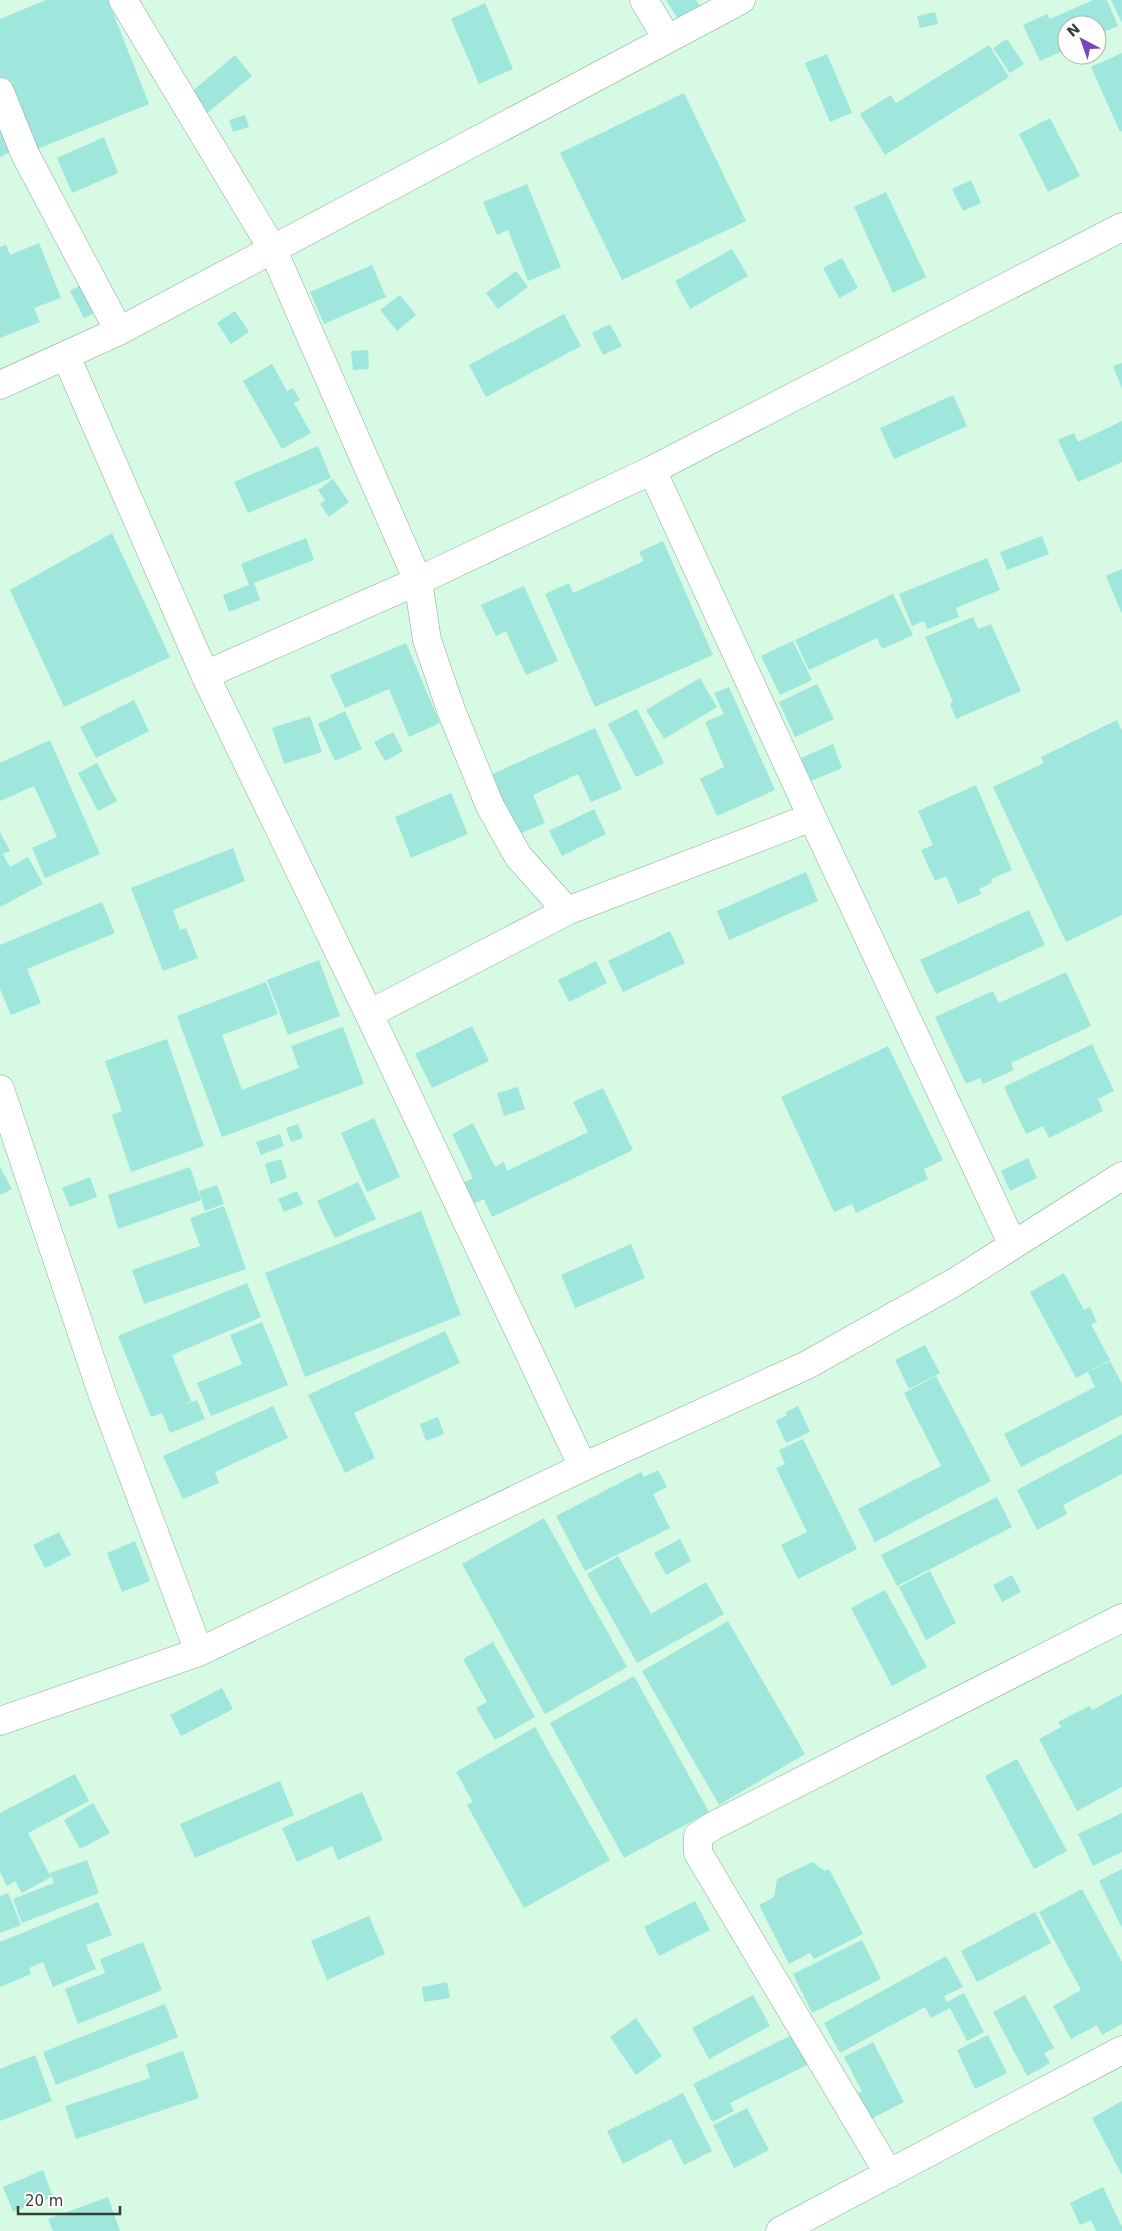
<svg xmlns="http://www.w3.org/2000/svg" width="1122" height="2231" font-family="'DejaVu Sans',sans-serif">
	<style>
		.building { fill: #9fe6dd }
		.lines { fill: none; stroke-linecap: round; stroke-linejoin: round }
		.minor-casing { stroke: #89ab96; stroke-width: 29 }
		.minor { stroke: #fff; stroke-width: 28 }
	</style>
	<rect width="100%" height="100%" fill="#d6fae3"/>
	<path class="building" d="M46,0H108L149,104L30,152L0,77V19Z
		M666,0H696L700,6L678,19Z
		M1093,0H1107L1118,26L1097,35V25H1067V49L1040,61L1023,25L1047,14L1050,19Z
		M1111,0H1122V23Z
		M485,3L513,69L479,84L451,19Z
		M935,12L938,24L920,28L917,16Z
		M1007,39L1024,64L1010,73L993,48Z
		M989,45L1009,77L885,155L860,114L891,95L896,103Z
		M1122,53V131L1120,132L1091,67Z
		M827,54L852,113L830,122L805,63Z
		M235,55L252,76L206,114L189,94Z
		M684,93L746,221L622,280L560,153Z
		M245,115L249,127L233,132L229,120Z
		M1050,118L1080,176L1048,192L1019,134Z
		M0,129L10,152L0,157Z
		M104,137L118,173L72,193L57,158Z
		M971,180L981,203L963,211L952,189Z
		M527,184L561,267L528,281L508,230L497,235L483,202Z
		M886,192L926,277L893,293L854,207Z
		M39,243L61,298L34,308L40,322L0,338V247L6,245L10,255Z
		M732,249L748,276L690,309L675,281Z
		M842,258L858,288L839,298L823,268Z
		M372,265L386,297L324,324L310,292Z
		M516,271L528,287L498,309L486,293Z
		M85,283L99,311L84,318L70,291Z
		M400,295L416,315L397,331L380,310Z
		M235,311L249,332L231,344L217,323Z
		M564,314L581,346L486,397L469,365Z
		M610,324L622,346L603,355L592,333Z
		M368,350L369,369L353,370L351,351Z
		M1122,363V389L1113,366Z
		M272,364L287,391L293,388L300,400L294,403L311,433L282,449L243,381Z
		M953,395L967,426L894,459L880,428Z
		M1122,421V462L1078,482L1058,440L1074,433L1078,442Z
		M318,446L331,478L248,513L234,482Z
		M333,479L349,502L329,517L320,504L325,500L318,490Z
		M112,533L170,657L64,707L10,590Z
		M1042,536L1049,554L1007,570L1000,552Z
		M306,538L314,560L254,583L260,600L229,612L223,595L249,585L241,564Z
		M663,541L713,655L595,707L545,594L569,583L573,593L644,561L639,552Z
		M987,558L1000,590L956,608L959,617L927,629L924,621L912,626L899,594Z
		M1122,569V614L1106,576Z
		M524,586L558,661L526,675L506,631L496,636L481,605Z
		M893,594L913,635L882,649L877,638L809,670L795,640Z
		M973,617L978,629L991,624L1021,691L956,719L950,704L953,702L925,637Z
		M793,641L812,680L780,695L761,656Z
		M406,643L440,723L409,737L389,689L345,708L330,675Z
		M700,678L717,707L664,739L646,710Z
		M817,684L834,719L795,737L779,702Z
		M729,687L775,790L717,816L700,779L724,767L705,722L724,714L714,693Z
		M134,700L149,731L96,758L80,727Z
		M637,709L664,763L636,777L608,724Z
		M345,711L362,749L335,761L318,724Z
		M310,716L322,752L284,764L272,728Z
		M1117,720L1122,731V915L1066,942L993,787L1044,763L1041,757Z
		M595,728L622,789L591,802L578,774L533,795L545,823L515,836L488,776Z
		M393,732L403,751L385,761L374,742Z
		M50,740L100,854L45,878L32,848L57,837L34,786L0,801V763Z
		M833,744L842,768L811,781L801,758Z
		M97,763L117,801L98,811L78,773Z
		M976,785L1012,870L991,879L992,883L979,889L981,894L958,904L946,876L935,881L921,850L933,845L918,811Z
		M451,793L468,834L411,858L395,817Z
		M594,809L606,834L562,856L549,831Z
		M0,832L10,851L3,854L10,867L28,857L43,884L0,907Z
		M233,848L245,881L173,910L180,930L186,928L198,958L163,971L131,888Z
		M806,872L818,901L729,940L717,911Z
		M102,902L115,933L27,969L41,1003L11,1015L0,989V945Z
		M1029,910L1045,945L936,994L920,960Z
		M670,931L685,963L623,992L608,961Z
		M319,960L340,1016L288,1035L267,980Z
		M596,961L607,983L569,1002L558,980Z
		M1066,972L1091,1026L1011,1063L1014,1070L983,1084L980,1078L966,1084L935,1017L993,991L999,1003Z
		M266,982L278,1014L222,1035L242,1090L299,1068L291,1046L343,1027L364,1084L222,1137L177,1016Z
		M472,1026L489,1061L432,1088L415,1054Z
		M167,1039L204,1146L131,1172L112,1115L122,1111L105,1061Z
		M1092,1044L1114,1091L1098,1099L1103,1111L1049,1138L1043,1126L1026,1134L1004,1087Z
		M888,1046L943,1160L924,1169L928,1179L856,1213L852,1204L834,1212L781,1097Z
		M518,1087L525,1109L504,1116L497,1093Z
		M603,1088L633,1150L492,1217L484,1199L473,1204L463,1183L473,1178L452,1134L473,1123L495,1167L504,1162L507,1171L588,1132L573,1102Z
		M374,1118L400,1177L367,1192L341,1133Z
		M298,1124L303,1138L291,1142L286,1128Z
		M280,1134L284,1146L261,1155L256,1142Z
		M1028,1158L1037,1178L1010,1191L1001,1171Z
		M281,1159L287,1178L271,1184L265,1164Z
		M0,1167L12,1189L0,1195Z
		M190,1167L201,1200L118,1229L108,1195Z
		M90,1177L97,1197L70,1207L62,1188Z
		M358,1182L376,1219L335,1238L317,1201Z
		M217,1185L224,1204L205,1211L199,1191Z
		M297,1191L303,1204L284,1212L278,1199Z
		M224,1206L246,1269L144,1304L132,1270L200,1246L190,1218Z
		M421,1211L461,1315L305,1377L265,1273Z
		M631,1244L645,1278L575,1308L561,1275Z
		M1064,1273L1084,1310L1090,1307L1097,1322L1091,1324L1110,1360L1076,1378L1030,1292Z
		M247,1283L261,1317L172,1355L191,1401L183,1405L197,1400L205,1419L170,1433L162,1413L151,1417L118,1336Z
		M262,1322L288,1385L211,1416L197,1383L242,1364L230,1335Z
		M445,1331L460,1363L354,1413L375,1458L345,1473L308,1395Z
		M925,1345L940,1373L909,1389L895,1360Z
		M1110,1361L1122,1384V1415L1021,1467L1004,1434L1095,1387L1088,1372Z
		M936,1376L991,1481L875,1542L858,1509L941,1466L904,1393Z
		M273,1406L288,1438L215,1472L219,1483L183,1499L163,1456Z
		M798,1406L810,1432L786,1443L776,1421L787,1415L786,1412Z
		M438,1417L444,1434L426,1441L420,1424Z
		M1122,1434V1474L1063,1505L1067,1514L1037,1530L1017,1490Z
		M803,1439L857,1549L798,1579L781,1545L807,1532L776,1468L785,1464L779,1450Z
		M658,1470L667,1487L653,1494L670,1528L585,1571L556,1516L641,1472L644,1477Z
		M997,1497L1012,1527L897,1586L881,1555Z
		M544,1518L627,1667L545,1714L462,1564Z
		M59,1532L71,1555L45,1568L33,1545Z
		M680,1539L691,1561L666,1575L654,1553Z
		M135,1541L150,1581L122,1592L107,1553Z
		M618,1556L651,1614L706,1582L724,1614L637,1663L587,1574Z
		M930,1571L956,1623L926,1640L899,1587Z
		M1012,1575L1021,1592L1002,1602L993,1585Z
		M885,1590L927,1667L892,1686L851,1608Z
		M728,1621L805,1754L719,1805L642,1671Z
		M493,1642L535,1717L495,1740L476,1708L487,1702L463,1659Z
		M634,1676L709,1812L624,1858L550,1723Z
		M222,1688L233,1709L181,1736L170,1715Z
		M1122,1694V1787L1077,1811L1039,1739L1061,1727L1058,1722L1089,1706L1092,1710Z
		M535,1727L610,1860L524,1908L467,1805L473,1802L456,1772Z
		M1017,1759L1067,1851L1034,1869L985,1776Z
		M75,1774L89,1801L28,1833L51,1877L22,1893L15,1881L7,1886L0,1872V1813Z
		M280,1781L294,1815L195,1858L180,1824Z
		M362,1792L383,1840L338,1860L332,1846L297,1862L282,1828Z
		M93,1803L110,1833L80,1849L64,1820Z
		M1122,1813V1852L1093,1866L1078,1834Z
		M87,1860L99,1893L22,1923L13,1899L54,1883L50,1873Z
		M812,1862L825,1871L829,1869L863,1934L814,1959L810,1953L789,1964L759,1905L774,1897L777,1879Z
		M1122,1869V1928L1099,1881Z
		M1082,1889L1122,1962V2024L1102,2035L1097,2025L1071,2039L1053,2006L1081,1990L1039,1912Z
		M8,1893L21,1925L0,1933V1896Z
		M695,1901L710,1930L659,1956L644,1927Z
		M98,1902L112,1935L86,1945L96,1969L53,1987L43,1962L29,1968L31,1974L0,1987V1942Z
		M1035,1912L1051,1943L977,1982L961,1951Z
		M369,1916L385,1954L327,1980L311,1941Z
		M862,1940L881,1979L812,2013L793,1974Z
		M143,1942L162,1990L78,2024L65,1989L105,1973L100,1959Z
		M946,1956L963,1987L944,1996L947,2002L964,1993L984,2032L967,2041L950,2008L931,2018L925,2007L840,2053L824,2023Z
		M447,1982L450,1998L424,2002L422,1987Z
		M753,1995L770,2026L709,2059L692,2028Z
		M1025,1995L1054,2048L1044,2053L1050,2063L1027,2076L993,2012Z
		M165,2004L178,2037L56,2085L43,2052Z
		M636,2018L662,2056L636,2075L610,2037Z
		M798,2032L813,2062L730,2103L734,2111L712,2122L693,2084Z
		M988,2035L1007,2073L975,2089L957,2050Z
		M873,2042L904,2102L867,2121L854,2096L862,2091L844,2057Z
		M183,2051L199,2098L76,2139L65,2106L150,2078L146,2064Z
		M35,2055L52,2101L0,2121V2069Z
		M683,2093L712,2151L684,2165L671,2139L623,2164L607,2131Z
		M1122,2101V2175L1092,2118Z
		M747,2108L769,2150L734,2168L713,2125Z
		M43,2170L53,2197L13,2212L3,2187Z
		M1103,2187L1122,2227V2231H1096L1091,2220L1080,2225L1070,2203Z
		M108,2197L120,2231H53L48,2219Z"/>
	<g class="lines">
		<g class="minor-casing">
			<path id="minor" d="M123,0L272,248L418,581L427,640L451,710L490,806L518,856L567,911
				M644,0L667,39
				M0,92L25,154L119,331
				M66,356L205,675L369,1014L583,1467
				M0,385L119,331L741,0
				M652,470L812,817L1013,1245
				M205,675L418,581L652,470L1122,227
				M369,1014L567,911L812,817
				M0,1089L103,1396L199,1652
				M0,1721L199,1652L583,1467L807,1365L955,1282L1122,1176
				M889,2174L698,1853V1836L713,1826L1122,1618
				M780,2231L1122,2050"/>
		</g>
		<use href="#minor" class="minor"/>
	</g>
	<g transform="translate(1082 40) rotate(319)"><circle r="24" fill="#ffffff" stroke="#adb3af"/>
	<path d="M0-4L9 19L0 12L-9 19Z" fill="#7646bd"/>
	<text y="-8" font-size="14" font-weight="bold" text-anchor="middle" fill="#324037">N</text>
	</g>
	<path d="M18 2206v8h102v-8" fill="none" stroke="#324037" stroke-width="2.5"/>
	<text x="25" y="2206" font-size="15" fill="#324037" stroke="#ffffff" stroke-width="4" paint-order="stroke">20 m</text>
</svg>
